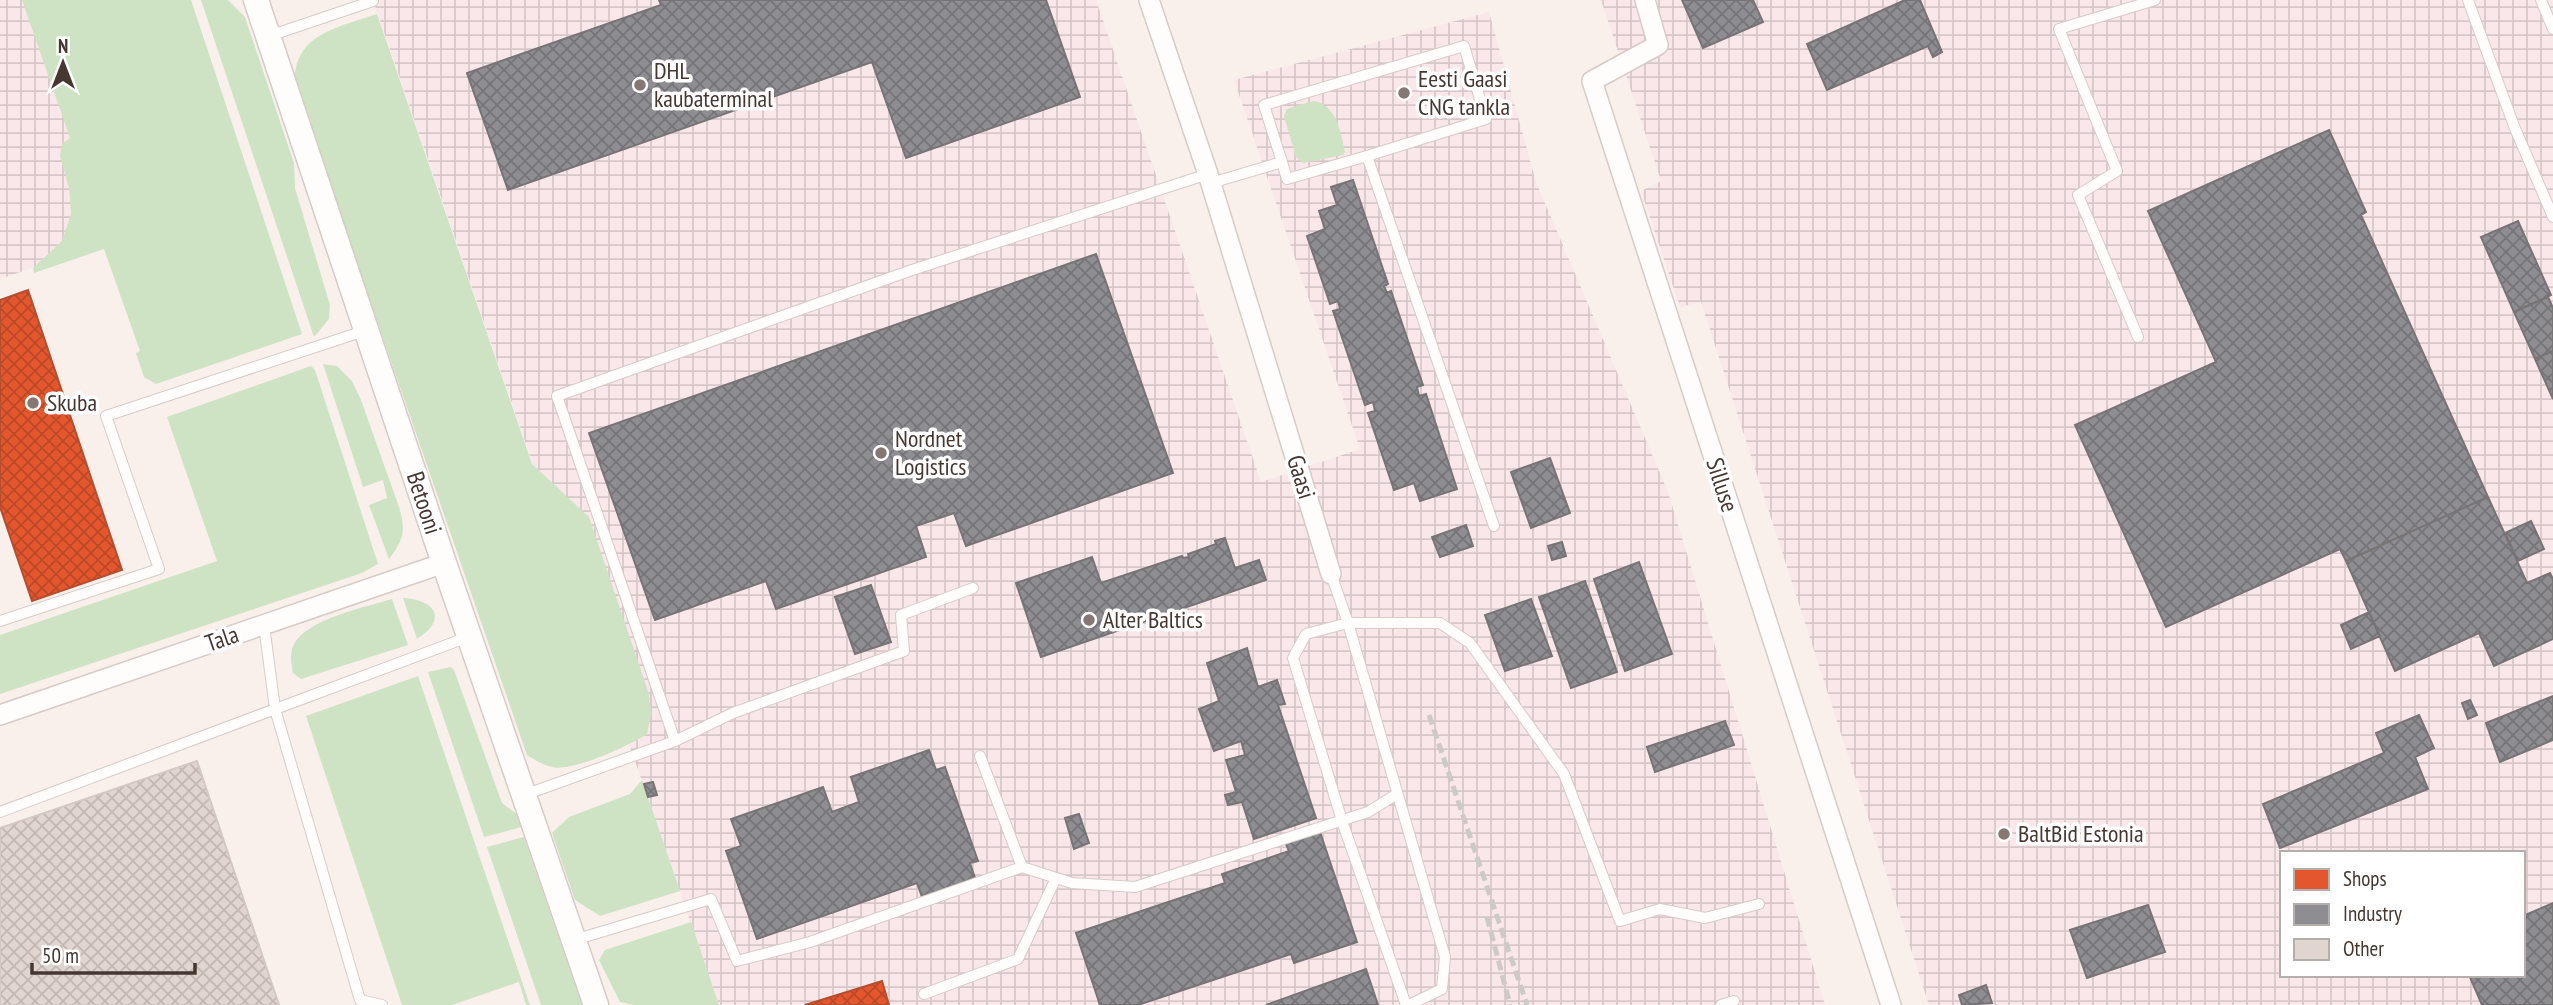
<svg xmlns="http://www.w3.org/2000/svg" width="2553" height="1005" font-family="'PT Sans Narrow',sans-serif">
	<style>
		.industrial { fill: url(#industrial-grid); fill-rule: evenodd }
		.green { fill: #cee3c3 }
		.shops { fill: url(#shops-cross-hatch); stroke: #b54d2f; stroke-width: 2 }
		.industry { fill: url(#industry-cross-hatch); stroke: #787375; stroke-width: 2 }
		.building { fill: url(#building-cross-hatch); stroke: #d3c8c3; stroke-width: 2 }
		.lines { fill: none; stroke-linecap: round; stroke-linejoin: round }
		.service-casing { stroke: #d7cbc6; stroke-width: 12 }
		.minor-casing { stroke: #d7cbc6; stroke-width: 22 }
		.tertiary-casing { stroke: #d7cbc6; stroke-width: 27 }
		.service { stroke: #fefdfc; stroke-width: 10 }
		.minor { stroke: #fefdfc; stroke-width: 19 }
		.tertiary { stroke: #fefdfc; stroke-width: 24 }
		.rail { stroke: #ccc9c8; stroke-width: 5; stroke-dasharray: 10 5; stroke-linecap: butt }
		.poi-dot { fill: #857872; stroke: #fff; stroke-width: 2.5 }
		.labels { text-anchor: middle; stroke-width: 7; stroke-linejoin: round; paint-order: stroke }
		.poi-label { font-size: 24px; fill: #463730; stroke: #fff; text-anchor: start }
		.street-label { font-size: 24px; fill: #463730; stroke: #fff }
	</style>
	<defs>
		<pattern id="industrial-grid" width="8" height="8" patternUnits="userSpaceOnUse" patternTransform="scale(1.75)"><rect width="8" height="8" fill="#fae7e9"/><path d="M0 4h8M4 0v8" fill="none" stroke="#d8c7c8"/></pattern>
		<pattern id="shops-cross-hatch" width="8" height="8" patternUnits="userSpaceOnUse" patternTransform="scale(1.75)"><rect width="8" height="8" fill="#e4572e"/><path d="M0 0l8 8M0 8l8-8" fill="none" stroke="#bb4928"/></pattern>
		<pattern id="industry-cross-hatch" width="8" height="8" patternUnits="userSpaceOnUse" patternTransform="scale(1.75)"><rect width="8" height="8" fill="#8d8d92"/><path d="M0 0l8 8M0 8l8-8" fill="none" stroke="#757478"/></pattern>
		<pattern id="building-cross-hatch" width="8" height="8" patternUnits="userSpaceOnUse" patternTransform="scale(1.75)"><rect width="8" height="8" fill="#e1d5d0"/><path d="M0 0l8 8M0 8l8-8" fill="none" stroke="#c2b7b3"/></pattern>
	</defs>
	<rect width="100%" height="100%" fill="#f9f0ec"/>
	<path class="industrial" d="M0,0H28L109,242L0,279Z
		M373,0H1096L1261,482L1360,449L1234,80L1489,12L1536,182L1668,492L1825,1005H719Z
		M1601,0H2553V1005H1929L1701,302L1680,307L1641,191L1661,181ZM2282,853H2523V975H2282Z"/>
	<path class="green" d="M22,0H191L302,334L156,384L144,377L136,353L140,351L104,249L34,273L33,268L62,241L71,214L69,188L60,156L62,144L70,138Z
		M201,0H228L245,17L294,163L295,188L330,305L329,319L314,337Z
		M377,14L532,464L589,517L649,694L651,713L647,734C628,746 573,772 552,767C542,765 535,760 527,755L295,83C293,34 339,27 377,14Z
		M1313,101C1336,103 1341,133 1345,152L1343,155L1303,163L1296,157L1284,116L1287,109Z
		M323,364L337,366L352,381L361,400L399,507C406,531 404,539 389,559L369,505L387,498L383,480L363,487Z
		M311,366L315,370L378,564L362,573L0,694V635L217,561L167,417Z
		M403,598C436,600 448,619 417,639Z
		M392,599L408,645L301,679L293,673C291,664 290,654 293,646C305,619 366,607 392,599Z
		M451,667L454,670L502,803L518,815L522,827L484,837L428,672Z
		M418,676L530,1005H526L519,982L452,1005H402L306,716Z
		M642,780L680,891L600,916L575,900L552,833L569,817L630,794Z
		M524,837L582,1005H541L487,847Z
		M691,922L719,1005H634L620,1002L599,960L605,950Z"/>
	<path class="shops" d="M28,290L122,570L32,601L0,507V300Z
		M882,981L889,1005H805Z"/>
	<path class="industry" d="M659,0H1046L1080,97L906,158L872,62L508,190L467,73L661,5Z
		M1682,0H1753L1763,22L1703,48Z
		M1905,0H1920L1942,52L1933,57L1928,46L1827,90L1807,44Z
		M2329,130L2366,212L2361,215L2488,497L2346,561L2340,549L2166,627L2075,425L2216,362L2148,211Z
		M1353,180L1388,284L1384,286L1387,293L1391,291L1423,385L1417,387L1419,396L1426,394L1457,489L1420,501L1414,483L1394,490L1368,413L1375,411L1373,402L1365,405L1333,311L1340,309L1338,301L1330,304L1307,236L1325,229L1319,211L1337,205L1331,187Z
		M2518,221L2551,295L2514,312L2481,237Z
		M1096,254L1173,473L966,546L954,513L916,526L926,557L776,609L766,581L655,620L589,433Z
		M2548,297L2553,308V351L2535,359L2514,312Z
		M2553,351V399L2535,359Z
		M1550,458L1570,513L1531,528L1511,472Z
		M2488,497L2527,583L2550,573L2553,579V639L2494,666L2479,633L2395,671L2346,561Z
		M2531,521L2544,549L2518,561L2505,533Z
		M1466,525L1473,546L1440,557L1432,537Z
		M1225,538L1235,568L1259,560L1266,580L1041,657L1016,583L1092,557L1101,583L1182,556L1183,558L1189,557L1188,554L1216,544L1215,541Z
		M1562,542L1566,556L1552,560L1548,546Z
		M1639,562L1672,654L1625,671L1594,579Z
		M1585,581L1617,672L1571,688L1539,597Z
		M871,585L891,642L855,654L835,597Z
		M1531,599L1552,656L1505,671L1485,615Z
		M2369,612L2380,636L2351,649L2341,625Z
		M1247,648L1258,687L1277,680L1285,704L1278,705L1316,818L1254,839L1242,802L1228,805L1225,795L1236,792L1226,760L1245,755L1241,741L1214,751L1199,709L1219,701L1207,663Z
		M2553,696V740L2500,762L2486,723Z
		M2470,700L2477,715L2468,719L2462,703Z
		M2419,715L2434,748L2415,757L2428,789L2280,848L2263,804L2384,753L2376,733Z
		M1725,721L1734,745L1655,772L1647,747Z
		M929,750L936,770L945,767L978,861L970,863L975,878L922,897L917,883L757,939L726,851L741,846L731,819L823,787L832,812L859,802L851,777Z
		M653,782L657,795L648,797L644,784Z
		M1079,814L1089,843L1074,849L1065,818Z
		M1320,832L1357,942L1294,963L1291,954L1138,1005H1100L1076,933L1225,883L1222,874L1289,851L1286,844Z
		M2553,903V1005H2482L2469,975H2523V916Z
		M2148,905L2165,952L2087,978L2070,930Z
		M1366,969L1378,1005H1266Z
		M1986,985L1992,1003L1962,1005L1959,995Z"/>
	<path class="building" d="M197,761L279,1005H0V828Z"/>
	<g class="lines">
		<g class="service-casing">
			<path id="service" d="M2468,0L2514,126L2553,217
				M2541,0L2553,29
				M269,36L373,1
				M1282,162L1264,105L1464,46L1486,119L1367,156
				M1211,183L1282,162L1287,179L1367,156L1494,526
				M2138,337L2078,195L2117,171L2059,29L2155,0
				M1331,574L1348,623L1445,957L1442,989L1409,1005
				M0,621L159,569L106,416L364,331
				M264,625L275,709L360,1000L382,1005
				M675,741L557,396L912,270L1208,174
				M524,795L675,741L733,713L904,651L901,615L973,588
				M0,812L468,637
				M1022,867L1072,883L1135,887L1368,812L1397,794
				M574,940L711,899L737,961L810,942L1022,867L980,756
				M924,994L1018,959L1056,878
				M1406,1005L1342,821L1293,658L1306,634L1348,623H1440L1470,643L1564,774L1620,921L1660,909L1705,918L1759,904
				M1721,1005L1734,1001"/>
		</g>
		<g class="minor-casing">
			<path id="minor" d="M1149,0L1208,174L1331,574
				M1645,0L1658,45L1592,81L1891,1005
				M0,715L444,563"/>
		</g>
		<g class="tertiary-casing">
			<path id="tertiary" d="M256,0L444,563L596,1005"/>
		</g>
		<use href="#service" class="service"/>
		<use href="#minor" class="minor"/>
		<use href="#tertiary" class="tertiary"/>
		<path class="rail" d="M1429,715L1527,1005
			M1487,917L1510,1005"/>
	</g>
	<g class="poi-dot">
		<circle cx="640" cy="85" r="7"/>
		<circle cx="1404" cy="93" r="7"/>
		<circle cx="33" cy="403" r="7"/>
		<circle cx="881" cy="453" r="7"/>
		<circle cx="1089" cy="620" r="7"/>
		<circle cx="2004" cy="834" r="7"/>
	</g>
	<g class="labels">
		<g class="poi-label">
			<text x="654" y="79">DHL<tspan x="654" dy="28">kaubaterminal</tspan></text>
			<text x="1418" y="87">Eesti Gaasi<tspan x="1418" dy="28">CNG tankla</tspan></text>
			<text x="47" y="411">Skuba</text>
			<text x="895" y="447">Nordnet<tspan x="895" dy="28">Logistics</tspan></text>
			<text x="1103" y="628">Alter Baltics</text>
			<text x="2018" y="842">BaltBid Estonia</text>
		</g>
		<g class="street-label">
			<text transform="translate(1301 477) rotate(73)" y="8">Gaasi</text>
			<text transform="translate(1722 485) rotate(72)" y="8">Silluse</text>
			<text transform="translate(424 503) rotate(72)" y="8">Betooni</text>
			<text transform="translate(222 639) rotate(-19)" y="8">Tala</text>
		</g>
	</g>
	<rect x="2280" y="851" width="245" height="126" fill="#ffffff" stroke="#b5afac" stroke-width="2"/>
	<rect x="2294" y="869" width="35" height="21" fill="#e4572e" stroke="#b5afac" stroke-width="2"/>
	<text x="2343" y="886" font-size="21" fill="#463730">Shops</text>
	<rect x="2294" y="904" width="35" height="21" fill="#8d8d92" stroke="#b5afac" stroke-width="2"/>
	<text x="2343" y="921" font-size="21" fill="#463730">Industry</text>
	<rect x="2294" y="939" width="35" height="21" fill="#e1d5d0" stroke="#b5afac" stroke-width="2"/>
	<text x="2343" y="956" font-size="21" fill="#463730">Other</text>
	<g transform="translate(63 63)" stroke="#ffffff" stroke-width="5" paint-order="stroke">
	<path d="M0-5L12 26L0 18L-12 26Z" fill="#463730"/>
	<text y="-10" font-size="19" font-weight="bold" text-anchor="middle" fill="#463730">N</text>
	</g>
	<path d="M32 963v10h163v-10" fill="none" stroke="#463730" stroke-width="3.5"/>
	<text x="42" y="963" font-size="21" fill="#463730" stroke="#ffffff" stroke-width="5" paint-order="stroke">50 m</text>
</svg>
